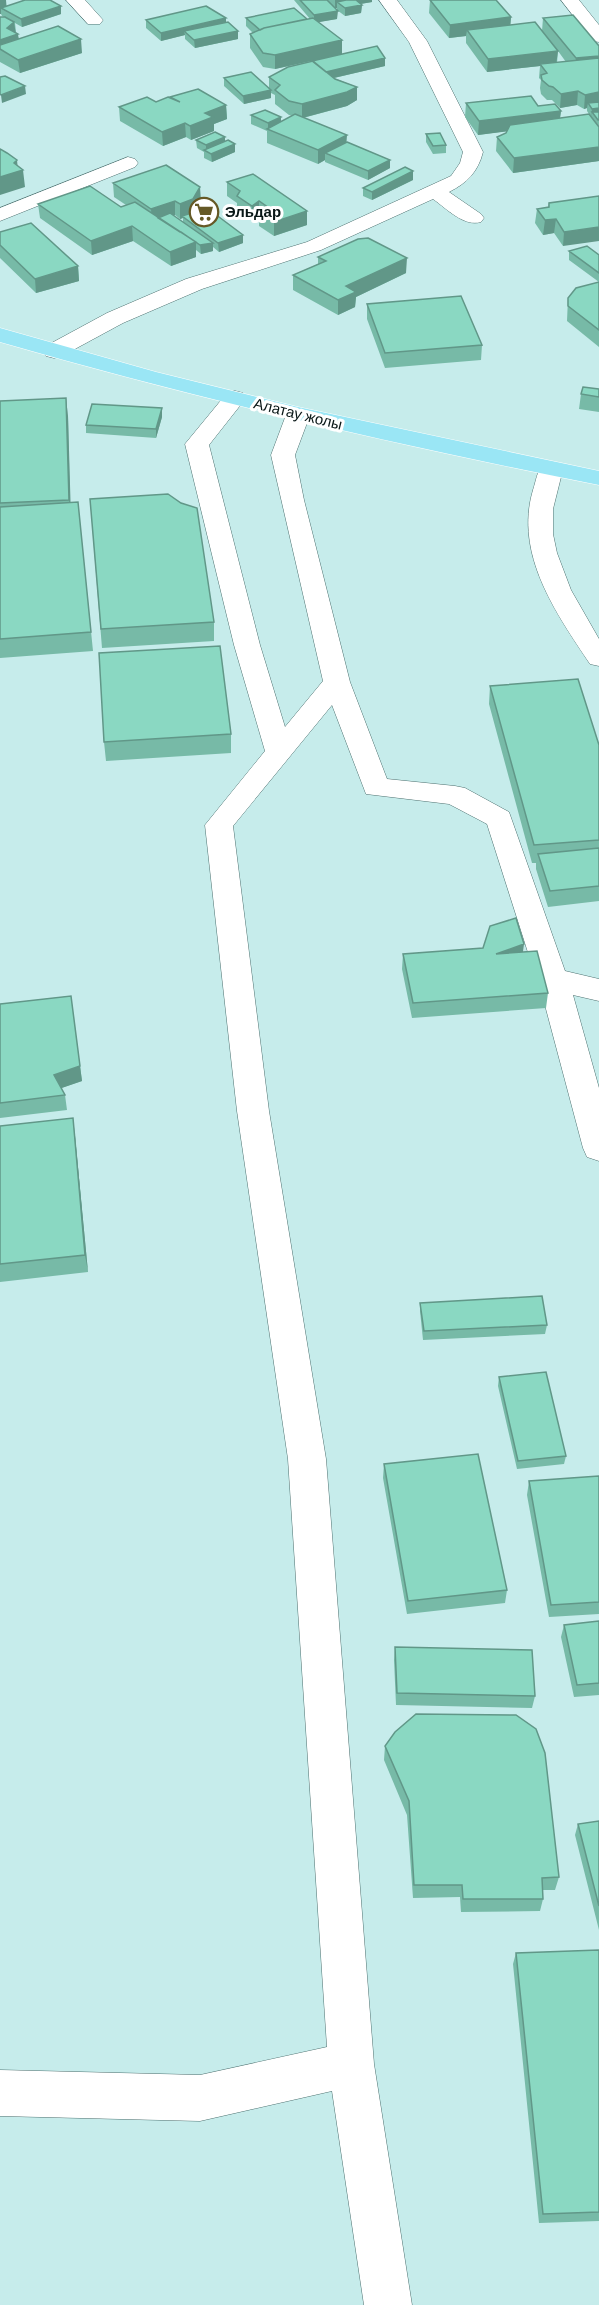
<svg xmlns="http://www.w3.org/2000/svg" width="599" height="2305" font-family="'DM Sans',sans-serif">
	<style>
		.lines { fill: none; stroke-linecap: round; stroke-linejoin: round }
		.minor-casing { stroke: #4e7170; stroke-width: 1 }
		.major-casing { stroke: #fff; stroke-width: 1 }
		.minor { fill: #fff; fill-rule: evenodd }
		.major { fill: #9ae6f5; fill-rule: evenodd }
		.wall { fill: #77baa7; fill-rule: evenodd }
		.shaded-wall { fill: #619788 }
		.building { fill: #8ad8c2; stroke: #619788; stroke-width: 1.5 }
		.labels { text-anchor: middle; stroke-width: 6; stroke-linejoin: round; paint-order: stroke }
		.far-poi-label { font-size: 15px; font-weight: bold; fill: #081616; stroke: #fff; text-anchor: start }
		.far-street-label { font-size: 15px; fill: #081616; stroke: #fff }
	</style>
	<rect width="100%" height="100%" fill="#c6eceb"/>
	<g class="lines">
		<g class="minor-casing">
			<path id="minor" d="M66,0H85L103,20L100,24H88Z
				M379,0H397L427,41L483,152C478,172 467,183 449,192L481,214L484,218L481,222C464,227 447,209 433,199L321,250L202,289L123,323L62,356L54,358L46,356L43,351L46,346L107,313L186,279L307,242L451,176L460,163L463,152L409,42Z
				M561,0H579L599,25V42L593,41Z
				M128,157L135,159L138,163L135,167L0,221V208Z
				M235,391L243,393L246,398L209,445L260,645L285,727L323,681L271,455L286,415L290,410L298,408L306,410L310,415L295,455L304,500L350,682L387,779L455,786L465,788L509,812L565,971L599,979V1001L573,995L599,1088V1161L587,1157L583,1148L546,1009L487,824L449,804L366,794L332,705L233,826L269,1111L326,1459L374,2064L412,2305H364L332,2091L200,2121L0,2116V2070L200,2075L327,2047L288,1459L237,1111L205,825L265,751L234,645L185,444L227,393Z
				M551,462L559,464L563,469L553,509V534L557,553L571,590L599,639V666L590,664C556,613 514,554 533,490C536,481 537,471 543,464Z"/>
		</g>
		<g class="major-casing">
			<path id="major" d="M0,328L156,372L298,407L599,471V485C397,445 198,399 0,342Z"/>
		</g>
		<use href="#minor" class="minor"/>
		<use href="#major" class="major"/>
	</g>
	<path class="wall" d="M0,0L7,6L61,14L22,27L15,23L16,32L19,39L82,53L20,73L0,62V17H4L2,16L1,14H0Z
		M294,0H372V2L360,4L362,5L361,13L345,16L337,10V8H335L337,19L318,22L342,54L385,66L334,78L357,87V100L347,106L303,118L347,142L390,160V168L368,180L325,162V160L318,164L267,143V131L251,124V115L281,122L293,116L289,115L275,104V95L271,93V98L244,104L224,86V78L269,88V77L312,61L275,69L263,67L250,48V34L253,33L246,26V18L310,19Z
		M430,0L497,1L511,17L510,25L542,31L543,18L599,46V161L513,173L496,151L497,137L506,133L507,131L478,135L465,117L466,103L538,106L561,111L560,118L591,117L587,111V108L584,109L577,105L560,108L552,100H547L541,94L540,88L541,80L539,78L540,66L487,72L466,43V36L449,38L429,13ZM558,51L566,62L557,63Z
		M226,18V22L238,31V39L195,48L185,39V35L161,41L146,28V20Z
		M170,97L226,105L227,119L214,124V131L191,140L186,137L163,146L120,121L119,107L156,102L170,98Z
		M426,134L446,145V153L433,154L426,142Z
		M196,140L225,141L235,152L212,162L204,158V152L197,148Z
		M413,180L372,200L363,196V188Z
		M227,182L307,225L274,236L259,226V215L252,220L237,211V203L227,196Z
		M113,183L201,201L195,212L243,235V243L219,252L213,247V251L201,254L196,250V257L171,266L133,241L92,255L40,218L38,204L121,207L126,205L114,197ZM175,215L180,219L183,218V222L174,216Z
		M599,196L563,246L554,233L543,235L535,223L537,209L548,207L549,203Z
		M0,232L78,266L79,281L36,293L0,258Z
		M569,251L599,255V347L567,321L568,298L599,282L569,260Z
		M318,257L406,273L356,297L355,307L338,315L293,290V275L318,264Z
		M367,304L482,345L481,360L385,368L367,319Z
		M599,389V412L579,409L581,394Z
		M0,401L68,416L70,503L78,502L93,651L0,658Z
		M162,408V417L156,438L86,433V425Z
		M90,499L214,622V641L102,648Z
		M490,686L599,745V901L548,907L536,869V863H532L489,704Z
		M231,734V753L106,761L104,742Z
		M523,952L548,993L546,1008L412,1018L402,969L403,954Z
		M71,996L82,1081L61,1088L65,1095L67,1110L0,1118V1004Z
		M0,1126L75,1136L88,1272L0,1282Z
		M420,1303L547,1325L545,1334L423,1340L420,1311Z
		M499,1377L566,1456L564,1464L517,1469L498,1386Z
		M384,1464L507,1590L505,1603L407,1614L383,1478Z
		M599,1476V1614L549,1617L527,1495L529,1481Z
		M599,1621V1695L574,1697L561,1637L564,1625Z
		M395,1647L535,1696L532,1708L396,1705L394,1660Z
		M385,1746L559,1877L555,1890H543V1899L540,1911L461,1912L460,1897L413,1898L407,1815L384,1760Z
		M599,1821V1930L575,1835L578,1824Z
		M599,1950V2221L539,2223L513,1964L516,1953Z"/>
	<path class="shaded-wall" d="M0,0H6L7,12L1,8V14H0Z
		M335,0H372V2L343,7L337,2V8H335Z
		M362,5L361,13L345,16V8Z
		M61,6V14L22,27L21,19Z
		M338,11L337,19L314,23V15Z
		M511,17L510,31L467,30L466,36L449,38L450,25Z
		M226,18V26L184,31L185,35L161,41V33Z
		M14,22L16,35L18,34L20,48L0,49V40L7,28Z
		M238,31V39L195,48L194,40Z
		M81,39L82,53L20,73L18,60Z
		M342,40V54L275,69V55Z
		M558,51L556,65L540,64V66L487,72L488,59Z
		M599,56V69L574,72L576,58Z
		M385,58V66L325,80V72Z
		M25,86L26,94L2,103L1,95Z
		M357,87V100L347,106L302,118V104Z
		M271,90V98L244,104L243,96Z
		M578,91L577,105L560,108L561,94Z
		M599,92V105L588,103L587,108L584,109L585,95Z
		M226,105L227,119L214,124V131L191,140L190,126L205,113Z
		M599,108V117L592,112L591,117L592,109Z
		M561,111L559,125L478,135L479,121Z
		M281,117V126L268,130V123Z
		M185,123L186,137L163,146L162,132Z
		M347,135L346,149L325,153V160L318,164V150Z
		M225,137V146L206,151V145Z
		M235,144V152L212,162L211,154Z
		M599,147V161L513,173L514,158Z
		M17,160L18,171L23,170L25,187L0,195V177Z
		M390,160V168L368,180V171Z
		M413,171V180L372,200V192Z
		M200,187L201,201L194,214L182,216L183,218L180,219V204Z
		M175,201V215L152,223L151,209Z
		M259,201V215L252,220V206Z
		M307,211V225L274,236V222Z
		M556,219L554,233L543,235L545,220Z
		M132,226L133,241L92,255L91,241Z
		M599,227V241L563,246L564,232Z
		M243,235V243L219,252L218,243Z
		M196,242V257L171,266L170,252Z
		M213,243V251L201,254L200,245Z
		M407,258L406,273L356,297L355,307L338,315V300L346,286Z
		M78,266L79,281L36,293L35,279Z
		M66,398L68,416L71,518L69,500Z
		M162,408V417L156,438V429Z
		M524,944L522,959L496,954Z
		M80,1066L82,1081L56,1090L54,1075Z
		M73,1118L75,1136L88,1272L85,1255Z"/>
	<path class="building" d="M25,0H50L61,6L21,19L1,8Z
		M300,0H327L338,11L314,15Z
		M346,0H356L362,5L345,8L337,2Z
		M430,0H496L511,17L450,25Z
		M206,6L226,18L161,33L146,20Z
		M294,8L307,19L264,28L260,30L246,18Z
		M573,15L599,46V56L576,58L543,18Z
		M0,17H5L14,22L7,28L18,34L0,40Z
		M313,18L342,40L275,55L263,53L250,34L264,28Z
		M228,22L238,31L194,40L184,31Z
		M535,22L558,51L488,59L467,30Z
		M58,26L81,39L18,60L0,49V45Z
		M377,46L385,58L326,72L312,61Z
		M599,58V92L585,95L578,91L561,94L553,87L549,86L542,80L541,75L547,73L540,64Z
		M313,61L335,79L357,87L347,92L302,104L289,101L275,90L280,85L269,77L288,67Z
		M251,72L271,90L243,96L224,78Z
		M5,76L25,86L1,95L0,94V77Z
		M198,89L226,105L205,113L213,117L190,126L185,123L162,132L119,107L147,97L156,102L168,97L180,102L170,97Z
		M531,96L538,106L555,104L561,111L479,121L466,103Z
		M599,102V108L592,109L588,103Z
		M265,110L281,117L268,123L251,115Z
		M592,112H599V120H598Z
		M295,114L347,135L318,150L267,129Z
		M589,114L599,127V147L514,158L497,137L506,133L510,125Z
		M215,132L225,137L206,145L196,140Z
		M440,133L446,145L433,146L426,134Z
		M228,140L235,144L211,154L204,150Z
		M347,142L390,160L368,171L325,153Z
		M0,149L7,153L17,160L14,163L23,170L0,177Z
		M166,165L200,187L193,199L180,204L175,201L151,209L113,183Z
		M405,167L413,171L372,192L363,188Z
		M253,174L307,211L274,222L259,211L269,208L259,201L252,206L237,196L240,191L227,182Z
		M90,186L121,207L135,202L196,242L170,252L132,226L91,241L38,204Z
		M599,196V227L564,232L556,219L545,220L537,209L549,207V203Z
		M207,208L243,235L218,243L182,216Z
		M170,213L213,243L200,245L181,232H180L158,218Z
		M31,223L78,266L35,279L0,245V232Z
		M368,238L407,258L346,286L356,292L338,300L293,275L326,261L318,257L358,239Z
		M587,246L599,255V273L569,251Z
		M599,282V330L568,306V298L576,288Z
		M461,296L482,345L385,353L367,304Z
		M583,387L599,389V397L581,394Z
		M66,398L69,500L0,503V401Z
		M92,404L162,408L156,429L86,425Z
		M168,494L181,503L197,508L214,622L101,629L90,499Z
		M78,502L91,632L0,639V507Z
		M220,646L231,734L104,742L99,653Z
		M578,679L599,745V840L534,845L490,686Z
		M599,848V886L550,891L538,854Z
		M516,918L524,944L496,954L537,951L548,993L413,1003L403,954L483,948L490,926Z
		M71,996L80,1066L54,1075L65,1095L0,1103V1004Z
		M73,1118L85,1255L0,1264V1126Z
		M542,1296L547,1325L424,1331L420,1303Z
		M546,1372L566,1456L518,1461L499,1377Z
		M478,1454L507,1590L408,1601L384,1464Z
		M599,1476V1602L551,1605L529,1481Z
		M599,1621V1683L577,1685L564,1625Z
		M395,1647L532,1650L535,1696L397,1693Z
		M416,1714L516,1715L536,1729L545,1753L559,1877L542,1878L543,1899H463L462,1885H414L409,1801L385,1746L395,1732Z
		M599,1821V1906L578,1824Z
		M599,1950V2212L543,2214L516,1953Z"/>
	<defs>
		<g id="supermarket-ring" transform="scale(1.5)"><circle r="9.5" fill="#fff" stroke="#655926" stroke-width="1.5"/><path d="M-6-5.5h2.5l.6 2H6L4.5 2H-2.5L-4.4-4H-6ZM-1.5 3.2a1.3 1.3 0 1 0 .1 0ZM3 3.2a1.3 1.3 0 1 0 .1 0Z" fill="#655926"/></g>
	</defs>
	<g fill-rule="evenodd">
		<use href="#supermarket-ring" x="204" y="212"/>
	</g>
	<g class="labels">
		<g class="far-poi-label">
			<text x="225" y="217">Эльдар</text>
		</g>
		<g class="far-street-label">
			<text transform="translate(298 414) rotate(14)" y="5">Алатау жолы</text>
		</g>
	</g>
</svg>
